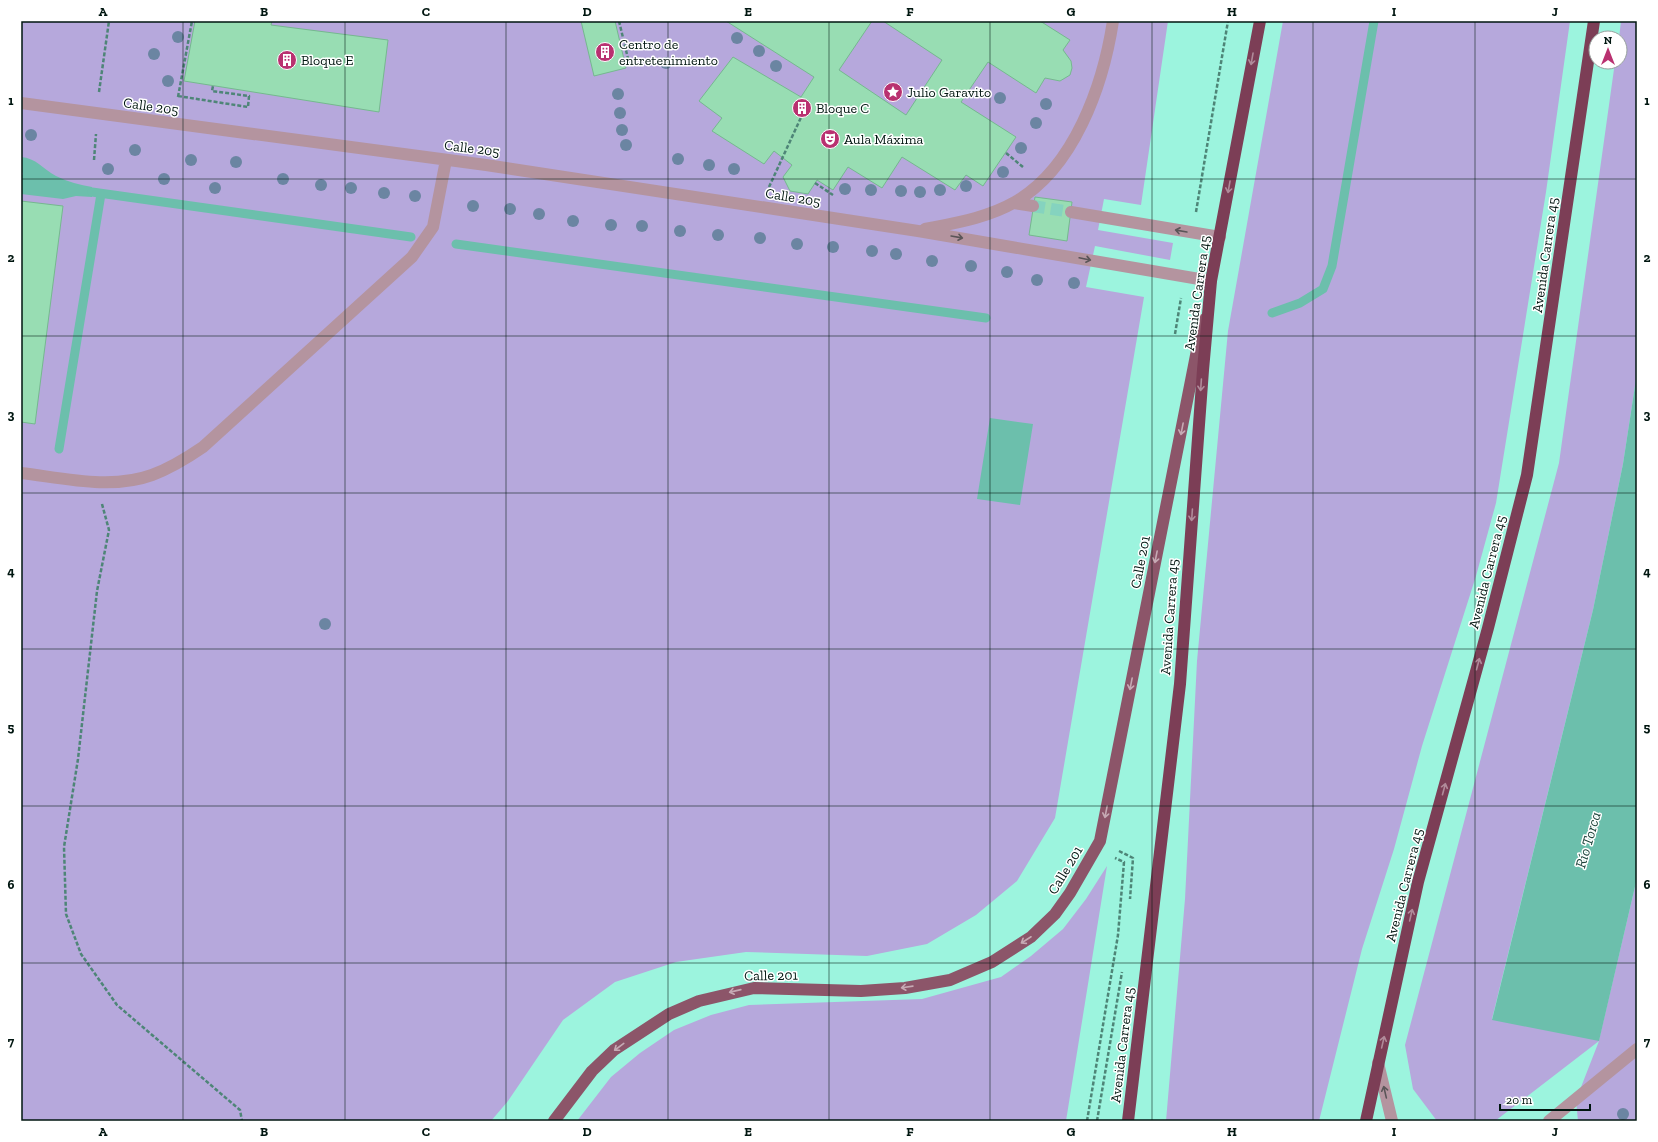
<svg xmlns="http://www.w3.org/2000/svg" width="1658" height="1142" font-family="'Zilla Slab',serif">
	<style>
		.green { fill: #b6a8dc }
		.water { fill: #6cbfac }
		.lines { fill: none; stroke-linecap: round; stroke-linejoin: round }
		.stream { stroke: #6cbfac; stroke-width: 9 }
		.building { fill: #98ddb3; stroke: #75b88f }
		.minor-tunnel { stroke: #85d3bf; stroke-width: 12; stroke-dasharray: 12 6; stroke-linecap: butt }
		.path { stroke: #4e8577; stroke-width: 2.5; stroke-dasharray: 4 2; stroke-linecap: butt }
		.minor { stroke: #b4949f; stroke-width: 12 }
		.major { stroke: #8c5569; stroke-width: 12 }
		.highway { stroke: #7c3e56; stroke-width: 12 }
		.tree { fill: #6b85a2 }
		.oneway { stroke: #b08b9a }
		.oneway2 { stroke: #5a5558 }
		.oneway3 { stroke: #c6aab4 }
		.grid { fill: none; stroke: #001610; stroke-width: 1; stroke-opacity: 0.55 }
		.labels { text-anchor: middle; stroke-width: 3; stroke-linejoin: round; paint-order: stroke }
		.poi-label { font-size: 14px; fill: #001610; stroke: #fff; text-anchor: start }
		.street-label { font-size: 14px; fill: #001610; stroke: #fff }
		.water-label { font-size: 15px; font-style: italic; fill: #1c433a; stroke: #fff }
		.neatline { fill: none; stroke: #001610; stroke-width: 1.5 }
		.grid-label { font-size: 13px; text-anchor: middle; font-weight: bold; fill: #001610 }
	</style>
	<rect width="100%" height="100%" fill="#9cf4de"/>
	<path class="green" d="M21,21H1168L1141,205L1104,199L1098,230L1173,243L1170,260L1095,246L1086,287L1144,297L1055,818L1017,881L976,915L927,944L867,956L746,952L676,962L615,982L563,1020L508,1101L491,1121H21Z
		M1283,21H1570L1546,192L1496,503L1476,576L1422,746L1394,849L1362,949L1319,1121H1166L1185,899L1197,661L1228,331Z
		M1621,21H1637V373L1623,464L1593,610L1492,1019L1599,1040L1637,878V1121H1578L1576,1100L1599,1041L1495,1121H1437L1413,1089L1405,1045L1559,463L1615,62H1620L1619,38Z
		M1107,866L1066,1121H577L611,1077L640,1053L674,1030L711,1015L749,1005L922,999L1001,977L1031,956L1063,929L1086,899Z"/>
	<path class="water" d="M21,157C36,158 43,169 56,176C68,182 80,185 92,187V197L76,196L63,199L21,194V176L23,174L21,170Z
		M1637,373V878L1599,1041L1492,1020L1593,610L1623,464Z
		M990,418L1033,424L1020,505L977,499Z"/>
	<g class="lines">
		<path class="stream" d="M92,192L411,237
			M456,244L986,318
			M1272,313L1300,303L1323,289L1332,266L1374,21
			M59,449L101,194"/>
	</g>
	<path class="building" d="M195,21H272L271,25L388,40L379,112L184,81Z
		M581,21H615L626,68L594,76Z
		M726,21H872L839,70L906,115L942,60L883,21H1040L1070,40L1063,50L1071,61L1072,68L1070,75L1060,81L1045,78L1036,93L988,62L961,102L1016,137L983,186L966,175L955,190L902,157L882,188L848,167L833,190L817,180L808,194L790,191L783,177L792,165L774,151L764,164L712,131L722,118L699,101L733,57L801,97L814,77Z
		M1035,197L1072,202L1067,241L1029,235Z
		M21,201L63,206L35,424L21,422Z"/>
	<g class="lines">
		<path class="minor-tunnel" d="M1033,206L1071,212"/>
		<path class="path" d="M619,21L630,67
			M99,92L109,21
			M178,96L248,107L249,96L212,91L213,86
			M178,97L192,21
			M1006,153L1023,167
			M94,160L96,134
			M815,183L833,195
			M769,187L809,100
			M1196,212L1228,21
			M1175,334L1181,298
			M102,504L109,530L97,591L78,759L64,847L66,914L81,954L117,1005L240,1110L242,1121
			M1119,851L1133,858L1130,899
			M1087,1121L1118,935L1124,862L1115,858
			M1097,1121L1122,972"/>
		<path class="minor" d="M21,103L486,165L918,231L1211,281
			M1014,203L1033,206
			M1071,212L1220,237
			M925,229C955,223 987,218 1015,202C1074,168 1103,86 1113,21
			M21,473C63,478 111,490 152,475C171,468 187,458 203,447L412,257L433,227L446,160
			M1378,1063L1392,1121
			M1549,1121L1637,1049"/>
		<path class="major" d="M554,1121L592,1071L614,1050L669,1014L699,1001L754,988L861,991L905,988L950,980L992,962L1031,937L1055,914L1070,893L1100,841L1203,320"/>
		<path class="highway" d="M1128,1121L1180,684L1203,370L1211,281L1260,21
			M1366,1121L1418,882L1488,628L1527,475L1594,21"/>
	</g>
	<g class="tree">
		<circle cx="178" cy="37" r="6"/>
		<circle cx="737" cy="38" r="6"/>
		<circle cx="759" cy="51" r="6"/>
		<circle cx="154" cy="54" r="6"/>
		<circle cx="666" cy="63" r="6"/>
		<circle cx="776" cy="66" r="6"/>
		<circle cx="168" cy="81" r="6"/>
		<circle cx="618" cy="94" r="6"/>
		<circle cx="1000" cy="98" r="6"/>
		<circle cx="1046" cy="104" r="6"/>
		<circle cx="620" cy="113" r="6"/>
		<circle cx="1036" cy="123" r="6"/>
		<circle cx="622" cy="130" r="6"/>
		<circle cx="31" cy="135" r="6"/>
		<circle cx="626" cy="145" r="6"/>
		<circle cx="1021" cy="148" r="6"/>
		<circle cx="135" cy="150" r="6"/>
		<circle cx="678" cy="159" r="6"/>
		<circle cx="191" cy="160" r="6"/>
		<circle cx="236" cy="162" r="6"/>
		<circle cx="709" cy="165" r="6"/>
		<circle cx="108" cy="169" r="6"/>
		<circle cx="734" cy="169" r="6"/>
		<circle cx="1003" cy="172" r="6"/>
		<circle cx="164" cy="179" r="6"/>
		<circle cx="283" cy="179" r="6"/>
		<circle cx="321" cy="185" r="6"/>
		<circle cx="966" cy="186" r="6"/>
		<circle cx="215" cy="188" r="6"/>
		<circle cx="351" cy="188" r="6"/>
		<circle cx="845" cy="189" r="6"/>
		<circle cx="871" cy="190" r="6"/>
		<circle cx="940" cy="190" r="6"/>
		<circle cx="901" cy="191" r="6"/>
		<circle cx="920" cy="192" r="6"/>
		<circle cx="384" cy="193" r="6"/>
		<circle cx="415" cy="196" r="6"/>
		<circle cx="473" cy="206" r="6"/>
		<circle cx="510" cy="209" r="6"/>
		<circle cx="539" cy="214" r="6"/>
		<circle cx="573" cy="221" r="6"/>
		<circle cx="611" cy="225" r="6"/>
		<circle cx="642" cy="226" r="6"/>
		<circle cx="680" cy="231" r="6"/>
		<circle cx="718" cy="235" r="6"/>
		<circle cx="760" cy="238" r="6"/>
		<circle cx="797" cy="244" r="6"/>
		<circle cx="833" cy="247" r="6"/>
		<circle cx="872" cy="251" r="6"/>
		<circle cx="896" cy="254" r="6"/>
		<circle cx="932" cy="261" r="6"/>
		<circle cx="971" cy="266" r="6"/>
		<circle cx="1007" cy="272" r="6"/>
		<circle cx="1037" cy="280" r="6"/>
		<circle cx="1074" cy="283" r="6"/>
		<circle cx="325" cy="624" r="6"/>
		<circle cx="1623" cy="1114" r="6"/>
	</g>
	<defs><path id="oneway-shaft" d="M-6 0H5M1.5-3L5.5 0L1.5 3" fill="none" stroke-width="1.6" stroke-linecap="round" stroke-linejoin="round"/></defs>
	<g class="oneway">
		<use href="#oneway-shaft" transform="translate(1252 59) rotate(100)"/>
		<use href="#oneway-shaft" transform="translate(1229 187) rotate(100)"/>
		<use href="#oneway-shaft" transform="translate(1201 385) rotate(94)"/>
		<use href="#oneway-shaft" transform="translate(1192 515) rotate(94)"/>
		<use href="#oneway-shaft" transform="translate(1478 664) rotate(-75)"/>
		<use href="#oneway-shaft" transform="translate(1444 789) rotate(-75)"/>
		<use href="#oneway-shaft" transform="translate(1411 915) rotate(-77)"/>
		<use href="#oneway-shaft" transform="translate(1383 1042) rotate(-77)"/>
	</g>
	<g class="oneway2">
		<use href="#oneway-shaft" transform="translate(1181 231) rotate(-170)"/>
		<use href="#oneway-shaft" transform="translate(957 237) rotate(10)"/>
		<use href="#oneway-shaft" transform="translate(1085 259) rotate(12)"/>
		<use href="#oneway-shaft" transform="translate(1385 1092) rotate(-103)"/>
	</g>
	<g class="oneway3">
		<use href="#oneway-shaft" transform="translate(1182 429) rotate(101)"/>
		<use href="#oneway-shaft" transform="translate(1156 557) rotate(101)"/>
		<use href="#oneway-shaft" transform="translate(1131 684) rotate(101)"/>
		<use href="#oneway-shaft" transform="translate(1106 812) rotate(101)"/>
		<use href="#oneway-shaft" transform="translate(1026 940) rotate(147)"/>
		<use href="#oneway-shaft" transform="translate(907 987) rotate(172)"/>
		<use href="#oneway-shaft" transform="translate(735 991) rotate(167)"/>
		<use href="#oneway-shaft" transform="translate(619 1047) rotate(143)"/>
	</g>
	<path class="grid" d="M183,21V1121M345,21V1121M506,21V1121M668,21V1121M829,21V1121M990,21V1121M1152,21V1121M1313,21V1121M1475,21V1121M21,179H1637M21,336H1637M21,493H1637M21,649H1637M21,806H1637M21,963H1637"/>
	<defs>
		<g id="building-disc" transform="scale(1)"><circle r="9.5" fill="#b93170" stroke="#fff"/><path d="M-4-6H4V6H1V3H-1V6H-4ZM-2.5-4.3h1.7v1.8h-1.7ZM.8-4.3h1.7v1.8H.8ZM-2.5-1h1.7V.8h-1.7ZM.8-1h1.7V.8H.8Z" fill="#fff"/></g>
		<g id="sight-disc" transform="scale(1)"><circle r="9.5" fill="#b93170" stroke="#fff"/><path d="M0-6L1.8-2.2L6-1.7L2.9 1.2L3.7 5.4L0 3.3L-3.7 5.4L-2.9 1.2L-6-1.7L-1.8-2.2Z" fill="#fff"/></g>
		<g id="theatre-disc" transform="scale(1)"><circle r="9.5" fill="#b93170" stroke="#fff"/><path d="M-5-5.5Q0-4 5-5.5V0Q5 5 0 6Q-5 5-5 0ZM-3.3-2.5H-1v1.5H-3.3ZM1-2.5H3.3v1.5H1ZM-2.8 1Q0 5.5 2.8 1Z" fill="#fff"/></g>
	</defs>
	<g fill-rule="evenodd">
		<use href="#building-disc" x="605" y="52"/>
		<use href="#building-disc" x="287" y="60"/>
		<use href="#sight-disc" x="893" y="92"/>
		<use href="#building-disc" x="802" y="108"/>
		<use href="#theatre-disc" x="830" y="139"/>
	</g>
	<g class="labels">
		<g class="poi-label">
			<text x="619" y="49">Centro de<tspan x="619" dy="16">entretenimiento</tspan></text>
			<text x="301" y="65">Bloque E</text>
			<text x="907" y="97">Julio Garavito</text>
			<text x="816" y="113">Bloque C</text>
			<text x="844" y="144">Aula Máxima</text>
		</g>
		<g class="street-label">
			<text transform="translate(151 106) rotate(8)" y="5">Calle 205</text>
			<text transform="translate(472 148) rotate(7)" y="5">Calle 205</text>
			<text transform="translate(793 197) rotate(9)" y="5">Calle 205</text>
			<text transform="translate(1545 255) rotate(-82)" y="5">Avenida Carrera 45</text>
			<text transform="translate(1197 293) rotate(-82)" y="5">Avenida Carrera 45</text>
			<text transform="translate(1140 562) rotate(-79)" y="5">Calle 201</text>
			<text transform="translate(1487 572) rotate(-76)" y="5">Avenida Carrera 45</text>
			<text transform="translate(1169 617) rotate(-86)" y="5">Avenida Carrera 45</text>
			<text transform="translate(1065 870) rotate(-59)" y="5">Calle 201</text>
			<text transform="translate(1404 885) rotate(-76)" y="5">Avenida Carrera 45</text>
			<text transform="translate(771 975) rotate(-1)" y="5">Calle 201</text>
			<text transform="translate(1122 1045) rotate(-83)" y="5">Avenida Carrera 45</text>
		</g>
		<g class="water-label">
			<text transform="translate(1588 840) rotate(-74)" y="5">Río Torca</text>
		</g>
	</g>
	<rect width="1658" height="1142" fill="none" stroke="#ffffff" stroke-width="44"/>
	<g transform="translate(1608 50)"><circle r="19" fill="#ffffff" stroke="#99a29f"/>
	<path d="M0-3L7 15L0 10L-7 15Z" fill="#b93170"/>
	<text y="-6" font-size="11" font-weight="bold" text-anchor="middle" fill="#001610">N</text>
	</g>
	<path d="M1500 1104v6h90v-6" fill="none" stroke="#001610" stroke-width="2"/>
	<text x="1506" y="1104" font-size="12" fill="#001610" stroke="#ffffff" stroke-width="3" paint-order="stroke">20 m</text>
	<rect x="22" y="22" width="1614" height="1098" class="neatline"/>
	<g class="grid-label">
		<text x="103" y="16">A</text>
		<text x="264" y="16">B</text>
		<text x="426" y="16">C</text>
		<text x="587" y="16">D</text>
		<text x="748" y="16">E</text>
		<text x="910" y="16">F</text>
		<text x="1071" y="16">G</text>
		<text x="1232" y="16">H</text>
		<text x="1394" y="16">I</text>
		<text x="1555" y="16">J</text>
		<text x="11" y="105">1</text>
		<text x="1647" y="105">1</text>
		<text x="11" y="262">2</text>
		<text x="1647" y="262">2</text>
		<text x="11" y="419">3</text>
		<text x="1647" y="419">3</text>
		<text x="11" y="576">4</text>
		<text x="1647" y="576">4</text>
		<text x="11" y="732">5</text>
		<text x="1647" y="732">5</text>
		<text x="11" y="889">6</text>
		<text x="1647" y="889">6</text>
		<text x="11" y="1046">7</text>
		<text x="1647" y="1046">7</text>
		<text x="103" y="1136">A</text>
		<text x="264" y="1136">B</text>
		<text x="426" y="1136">C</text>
		<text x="587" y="1136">D</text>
		<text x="748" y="1136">E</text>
		<text x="910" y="1136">F</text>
		<text x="1071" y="1136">G</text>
		<text x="1232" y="1136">H</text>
		<text x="1394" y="1136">I</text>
		<text x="1555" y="1136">J</text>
	</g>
</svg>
